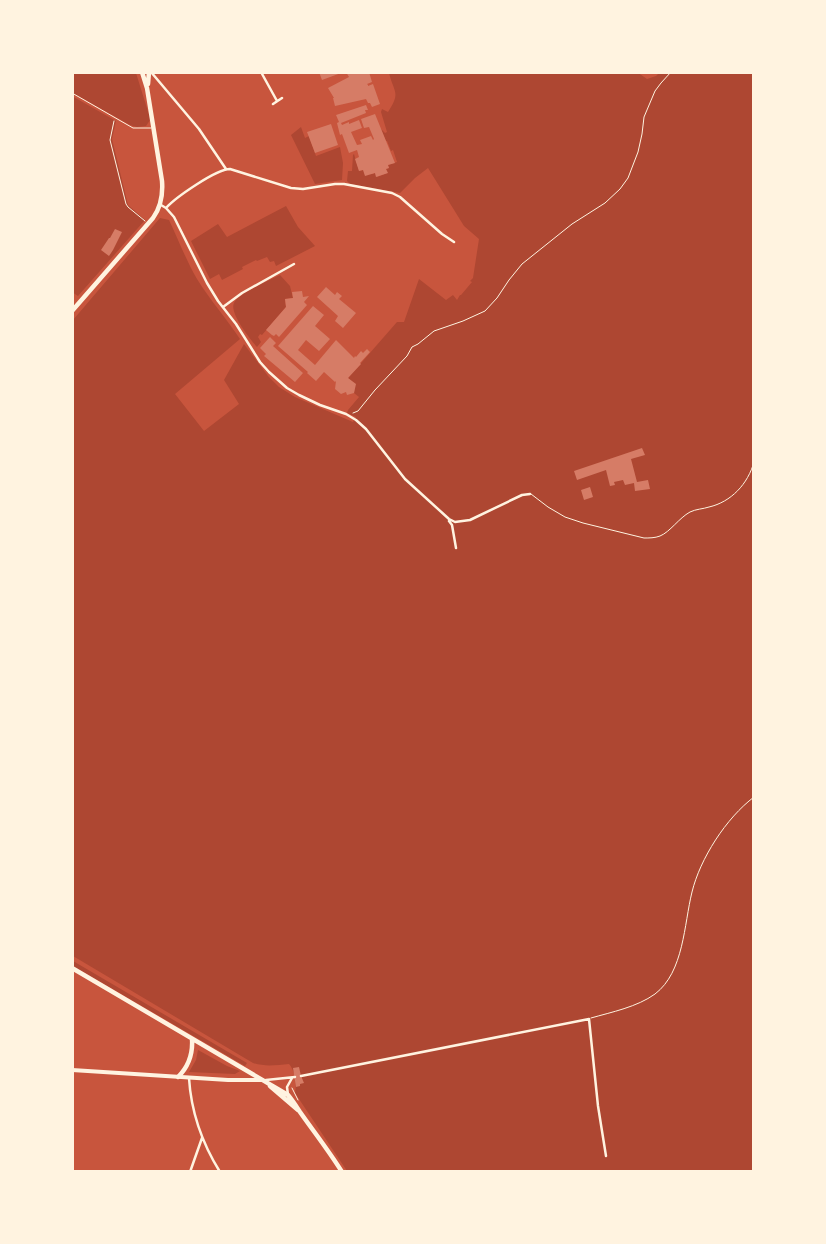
<svg xmlns="http://www.w3.org/2000/svg" width="826" height="1244" font-family="Raleway,sans-serif">
	<style>
		.green { fill: #ae4732 }
		.building { fill: #d67c66 }
		.lines { fill: none; stroke-linecap: round; stroke-linejoin: round }
		.path { stroke: #fff3e0; stroke-width: 1 }
		.service { stroke: #fff3e0; stroke-width: 1 }
		.minor { stroke: #fff3e0; stroke-width: 2.5 }
		.secondary { stroke: #fff3e0; stroke-width: 4 }
		.primary { stroke: #fff3e0; stroke-width: 4.5 }
	</style>
	<rect width="100%" height="100%" fill="#c8553d"/>
	<path class="green" d="M637,72L647,79L656,76L659,73H753V1171H347L295,1093C297,1083 295,1071 289,1064C277,1065 265,1067 253,1063L73,956V320L160,218L169,220C178,239 186,260 197,279C210,300 226,318 240,339L175,394L204,431L239,404L224,380L244,344L268,376L279,387L295,397L353,422L356,417L347,413L348,410L359,397L354,393L355,384L348,378L397,322H404L419,279L446,300L453,295L457,300L460,295H461L472,282L470,281L473,278L479,239L464,226L428,168L415,178L400,193L350,184L347,181L348,171H352L353,155L354,154L359,171L363,170L372,174L375,173L377,177L387,173L386,169L389,168L388,165L397,162L393,150L391,151L387,141H386L381,129L385,133L387,132L381,112L382,109L388,112C401,92 394,93 389,73Z
		M73,73H136L150,118V120L146,126L137,127L130,125L73,93Z
		M72,96L116,121L112,139L128,205L145,220L78,296L72,292Z
		M301,127L305,138L309,136L316,156L340,147L343,163L342,180L315,184L291,135Z
		M286,206L298,227L315,246L276,266L274,261L270,262L267,257L257,261L256,260L242,267L243,269L222,280L219,274L210,279L191,241L218,224L227,237Z
		M280,275L290,286L293,298L285,299L286,307L262,335L260,334L258,337L261,342L257,347C250,339 229,313 234,303C237,294 270,280 280,275Z
		M73,961L247,1063L245,1066L73,966Z
		M198,1050L227,1066L240,1071L235,1074L189,1072L196,1060Z"/>
	<path class="building" d="M319,72H341V73L322,80Z
		M346,72H369L372,82L367,84L368,85V86L373,84L380,104L372,107L370,103H368L366,99L335,106L333,98H334L328,88L349,77Z
		M366,105L368,110H365L366,113L341,123L342,125L349,122V124L359,120L362,128L351,132L357,145L362,144L360,140L371,136L373,140L374,139L369,127L364,128L361,119L375,114L395,163L388,165L389,168L386,169L388,173L376,177L375,173L365,176L363,170L359,171L355,159L359,157L357,150L349,153L342,134L340,135L337,123L339,122L336,115Z
		M331,124L338,145L315,153L307,132Z
		M115,229L122,232L113,250L109,256L101,250L109,238H110Z
		M326,287L335,295L337,292L342,296L339,299L356,313L343,328L335,321L338,316L317,297Z
		M302,291L303,297L309,296L304,302L307,305L279,337L276,334L274,336L272,335L266,330L286,307L285,299L293,298L292,292Z
		M313,306L324,315L315,326L330,339L319,351L306,340L298,350L315,365L336,340L354,358L355,356L356,357L361,351L363,353L367,349L370,352L360,363L361,364L348,378L356,384L354,393L347,395L346,392L341,394L335,389L336,381L335,382L324,372L316,381L307,373L308,372L278,346Z
		M270,337L276,343L273,346L303,373L295,382L264,356L266,354L260,348Z
		M642,448L645,455L631,459L637,482L648,480L650,489L635,491L634,483L625,485L623,480L614,482L615,485L610,486L606,470L577,480L574,471Z
		M590,487L593,497L584,500L581,490Z
		M299,1067L301,1076L304,1083L300,1084V1086L296,1087L293,1068Z"/>
	<g class="lines">
		<path class="path" d="M114,121L110,140L126,204L128,207L145,221
			M353,413L358,411L375,390L407,356L412,347L418,344L434,331L463,321L485,311L497,298L509,280L522,264L572,224L605,203L620,189L628,178L638,152L642,134L644,117L655,91L661,83L671,72
			M292,1088L298,1100"/>
		<path class="service" d="M72,93L133,128H151
			M531,494L548,507L565,517L583,523L644,538C649,538 655,538 660,536C670,532 679,518 690,512C696,509 703,509 709,507C731,502 748,484 754,462
			M591,1018C612,1012 637,1007 655,994C684,972 684,924 692,892C700,859 726,818 754,797"/>
		<path class="minor" d="M151,72L199,129L226,169
			M261,72L277,101
			M273,104L282,98
			M161,205L166,208L174,217L207,283L218,301L236,324L260,362L269,372L287,388L299,395L320,405L346,414L356,420L366,429L405,479L449,519L455,522L470,520L522,495L530,494
			M166,208C175,198 216,169 230,169L291,188L303,189L335,184H344L392,193L400,197L442,234L454,242
			M223,307L242,293L294,264
			M449,521L452,525L456,548
			M301,1076L589,1019L598,1106L606,1156
			M189,1078C191,1111 202,1143 220,1172
			M266,1080L295,1077
			M288,1095L287,1087L292,1078
			M190,1172L202,1138"/>
		<path class="secondary" d="M72,1070L228,1080H262"/>
		<path class="primary" d="M148,84L149,72
			M72,311L153,218C161,207 163,194 162,181L147,88L142,72
			M72,968L288,1095C293,1101 296,1106 300,1112C314,1132 329,1151 342,1172
			M178,1077C189,1066 193,1054 192,1039
			M270,1086L298,1110"/>
	</g>
	<rect width="826" height="1244" fill="none" stroke="#fff3e0" stroke-width="148"/>
</svg>
